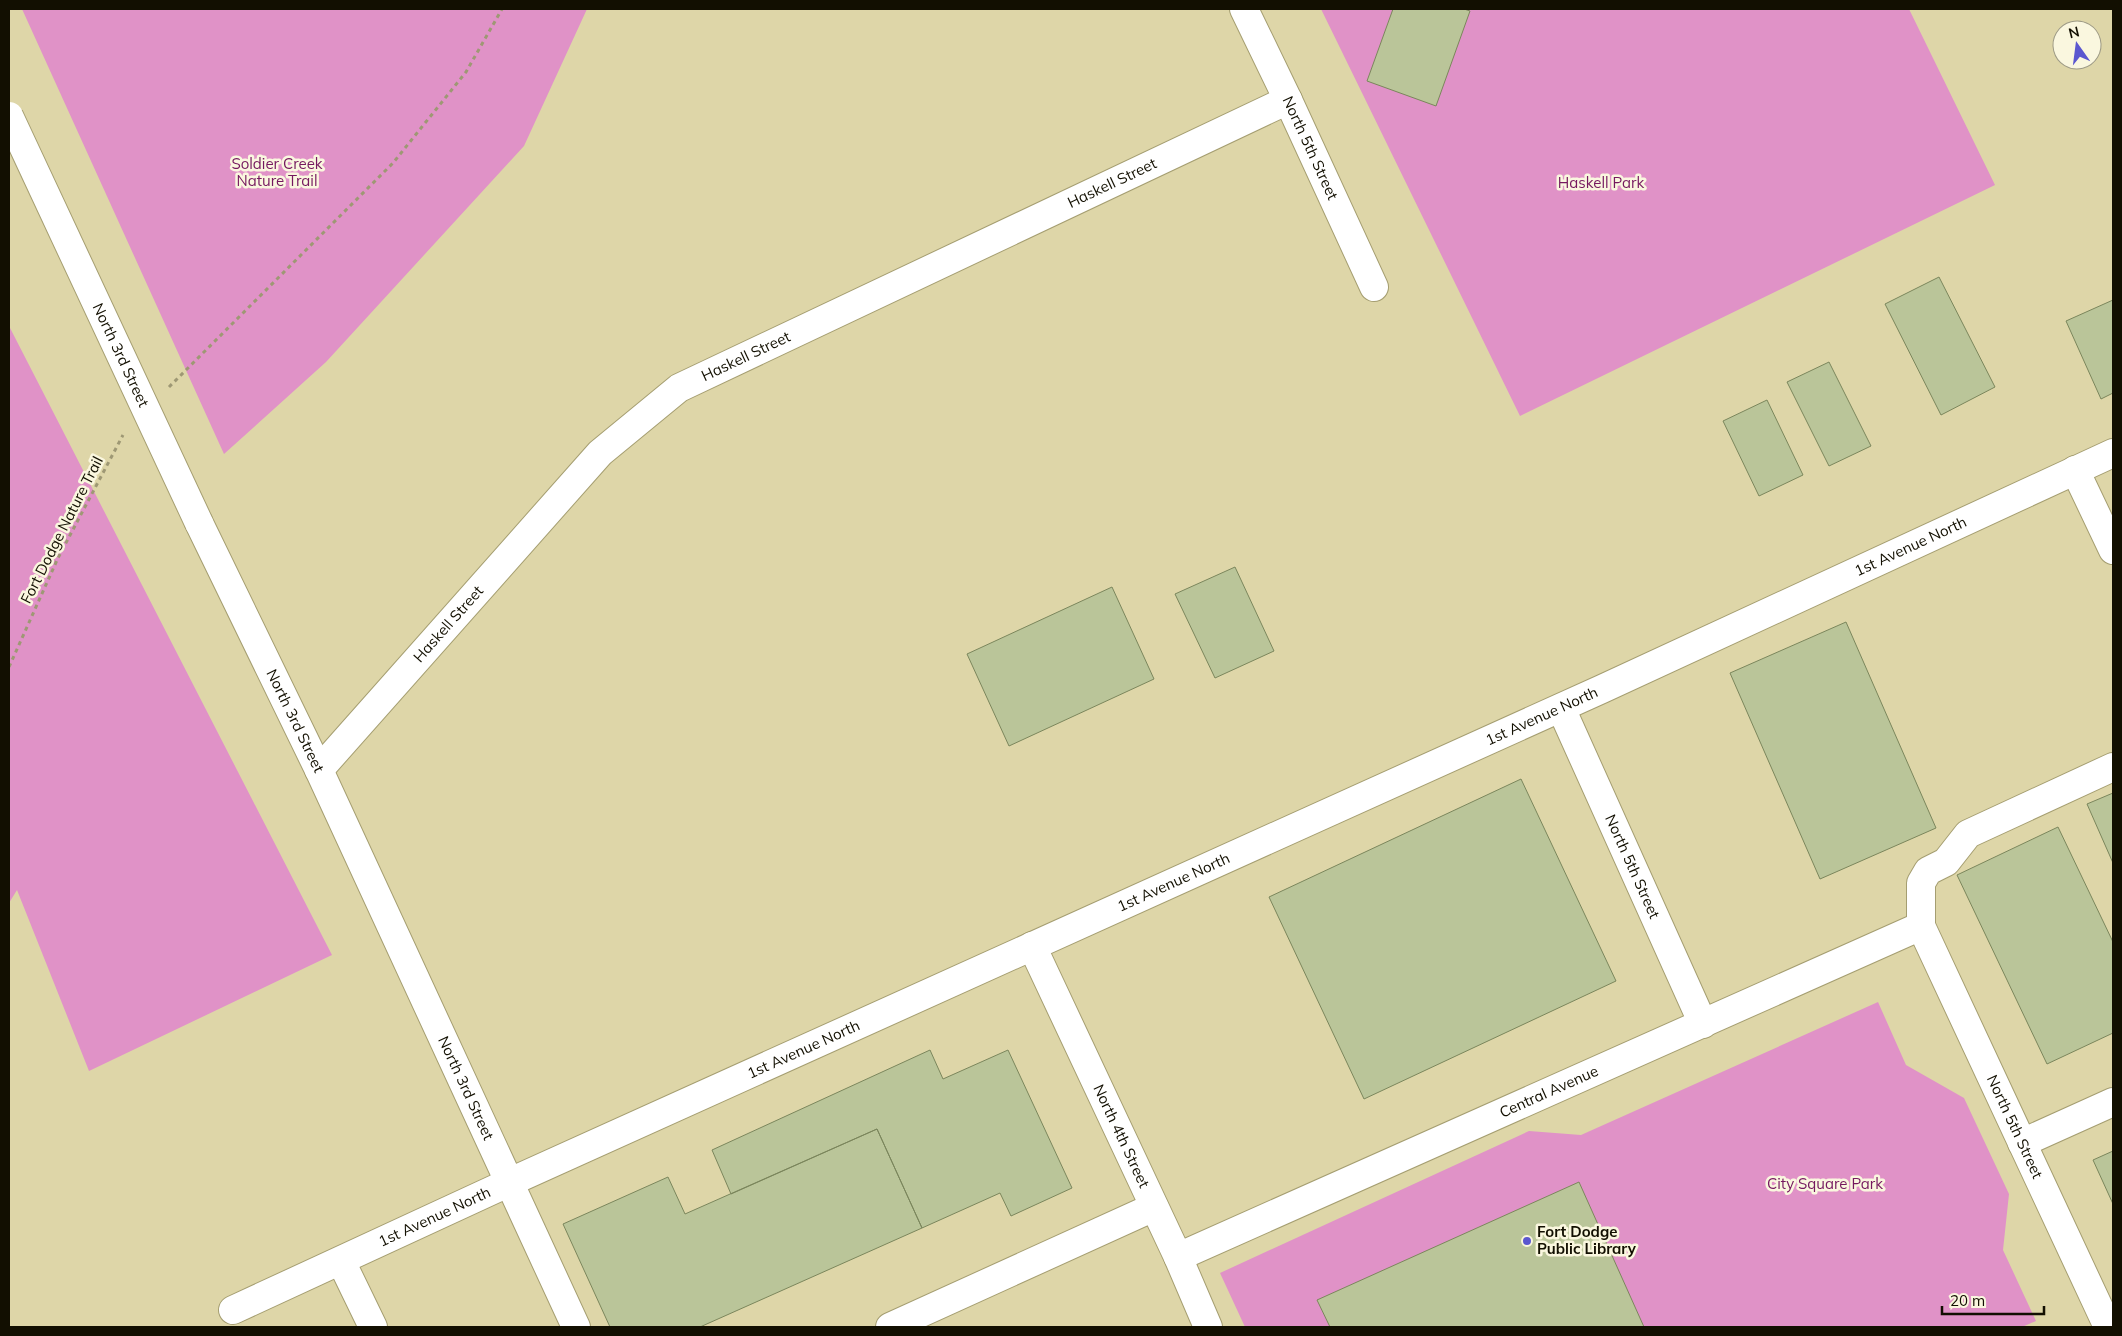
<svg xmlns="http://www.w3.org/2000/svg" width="2122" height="1336" font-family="Mulish,sans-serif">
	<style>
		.green { fill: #e092c7 }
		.building { fill: #bac599; stroke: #7b865c }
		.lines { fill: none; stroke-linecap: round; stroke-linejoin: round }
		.minor-casing { stroke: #a59e71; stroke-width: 30 }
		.major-casing { stroke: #a59e71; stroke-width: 30 }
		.path { stroke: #9e9874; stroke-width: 3; stroke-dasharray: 4 4; stroke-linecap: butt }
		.minor { stroke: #fff; stroke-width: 28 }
		.major { stroke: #fff; stroke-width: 28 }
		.major-bridge-casing { stroke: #a59e71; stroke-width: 30; stroke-linecap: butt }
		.major-bridge { stroke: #fff; stroke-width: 28 }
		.poi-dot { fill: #5b57cf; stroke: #faf7df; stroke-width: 2 }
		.labels { text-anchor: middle; stroke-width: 5; stroke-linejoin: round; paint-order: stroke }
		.street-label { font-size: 15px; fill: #120f01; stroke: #faf7df }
		.park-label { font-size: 15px; fill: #75185f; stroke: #faf7df }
		.poi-label { font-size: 15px; font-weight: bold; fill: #120f01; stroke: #faf7df; text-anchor: start }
	</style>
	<rect width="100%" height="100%" fill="#ded6a8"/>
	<path class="green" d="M22,9H587L524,146L326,362L224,454Z
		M1321,9H1909L1995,185L1520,416Z
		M9,326L332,955L89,1071L17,890L9,903Z
		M1878,1002L1906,1065L1964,1098L2009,1194L2003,1250L2036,1321L2022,1327H1245L1220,1273L1529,1131L1581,1135Z"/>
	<path class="building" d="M1393,9H1464L1470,11L1436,106L1367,81Z
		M1939,277L1995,387L1941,415L1885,304Z
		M2113,300V393L2101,399L2066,321Z
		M1829,362L1871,446L1829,466L1787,382Z
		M1767,400L1803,475L1759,496L1723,421Z
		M1235,567L1274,651L1215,678L1175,594Z
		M1112,587L1154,679L1009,746L967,654Z
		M1846,622L1936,828L1820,879L1730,673Z
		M1521,779L1616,981L1364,1099L1269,897Z
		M2113,793V863L2087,804Z
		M2058,827L2113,942V1033L2047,1064L1957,875Z
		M930,1050L943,1079L1008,1050L1072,1188L1011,1216L1000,1193L922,1228L877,1129L731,1194L712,1150Z
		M877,1129L922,1228L700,1327H610L563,1224L668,1177L685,1214Z
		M2113,1151V1204L2093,1160Z
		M1579,1182L1644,1327H1330L1317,1300Z"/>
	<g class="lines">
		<g class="minor-casing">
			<g id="minor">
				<path id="s1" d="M1244,9L1288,100L1374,287"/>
				<path d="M2075,470L2113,550"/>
				<path id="s2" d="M1561,708L1703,1024"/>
				<path id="s3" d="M319,770L600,453L679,388L1288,100"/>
				<path d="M1921,926V883L1928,871L1946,862L1968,834L2113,767"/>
				<path d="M341,1261L373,1327"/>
				<path id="s4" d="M233,1310L510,1182"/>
				<path d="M890,1327L1154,1207"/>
			</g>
		</g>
		<g class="major-casing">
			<g id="major">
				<path id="s5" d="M199,523L319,770L576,1327"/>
				<path id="s6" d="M1032,946L1178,1257L1208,1327"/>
				<path d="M2022,1143L2113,1102"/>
				<path id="s7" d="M510,1182L1602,689L2113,453"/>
				<path id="s8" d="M1178,1257L1921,926L2108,1327"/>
			</g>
		</g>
		<path class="path" d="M169,387L393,163L466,72L502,9
			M9,667L58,558L123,435"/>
		<use href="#minor" class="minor"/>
		<use href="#major" class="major"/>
		<g class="major-bridge-casing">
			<g id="major-bridge">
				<path id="s9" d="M9,116L199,523"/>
			</g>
		</g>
		<use href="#major-bridge" class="major-bridge"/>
	</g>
	<circle class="poi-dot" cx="1527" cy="1241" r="5"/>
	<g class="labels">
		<g class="street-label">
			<text dy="5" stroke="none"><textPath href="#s1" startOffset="154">North 5th Street</textPath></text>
			<text dy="5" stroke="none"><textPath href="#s3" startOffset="1005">Haskell Street</textPath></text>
			<text dy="5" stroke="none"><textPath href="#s9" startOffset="264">North 3rd Street</textPath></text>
			<text dy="5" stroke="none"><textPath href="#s3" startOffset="600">Haskell Street</textPath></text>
			<text transform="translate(62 530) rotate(-63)" y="5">Fort Dodge Nature Trail</text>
			<text dy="5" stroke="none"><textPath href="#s7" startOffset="1538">1st Avenue North</textPath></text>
			<text dy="5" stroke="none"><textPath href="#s3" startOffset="195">Haskell Street</textPath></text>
			<text dy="5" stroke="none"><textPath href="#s7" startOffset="1132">1st Avenue North</textPath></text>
			<text dy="5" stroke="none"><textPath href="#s5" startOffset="220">North 3rd Street</textPath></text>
			<text dy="5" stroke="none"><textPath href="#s2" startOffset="174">North 5th Street</textPath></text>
			<text dy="5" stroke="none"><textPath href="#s7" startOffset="728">1st Avenue North</textPath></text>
			<text dy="5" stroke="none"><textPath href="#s7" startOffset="322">1st Avenue North</textPath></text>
			<text dy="5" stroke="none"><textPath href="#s5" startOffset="625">North 3rd Street</textPath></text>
			<text dy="5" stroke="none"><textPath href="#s8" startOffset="406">Central Avenue</textPath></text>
			<text dy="5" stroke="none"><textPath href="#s8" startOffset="1035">North 5th Street</textPath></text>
			<text dy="5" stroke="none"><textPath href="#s6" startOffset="210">North 4th Street</textPath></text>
			<text dy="5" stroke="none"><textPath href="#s4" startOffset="222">1st Avenue North</textPath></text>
		</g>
		<g class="park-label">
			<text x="277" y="169">Soldier Creek<tspan x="277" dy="17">Nature Trail</tspan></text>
			<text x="1601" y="188">Haskell Park</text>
			<text x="1825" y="1189">City Square Park</text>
		</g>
		<g class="poi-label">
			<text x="1537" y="1237">Fort Dodge<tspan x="1537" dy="17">Public Library</tspan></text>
		</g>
	</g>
	<rect width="2122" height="1336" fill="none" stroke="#120f01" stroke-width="20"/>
	<g transform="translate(2077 45) rotate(346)"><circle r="24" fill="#faf7df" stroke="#9d9a86"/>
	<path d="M0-4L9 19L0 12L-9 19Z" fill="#5b57cf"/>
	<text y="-8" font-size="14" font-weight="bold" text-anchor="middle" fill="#120f01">N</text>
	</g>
	<path d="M1942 1306v8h102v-8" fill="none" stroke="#120f01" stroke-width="2.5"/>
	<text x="1950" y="1306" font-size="15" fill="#120f01" stroke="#faf7df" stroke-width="4" paint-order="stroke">20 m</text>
</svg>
